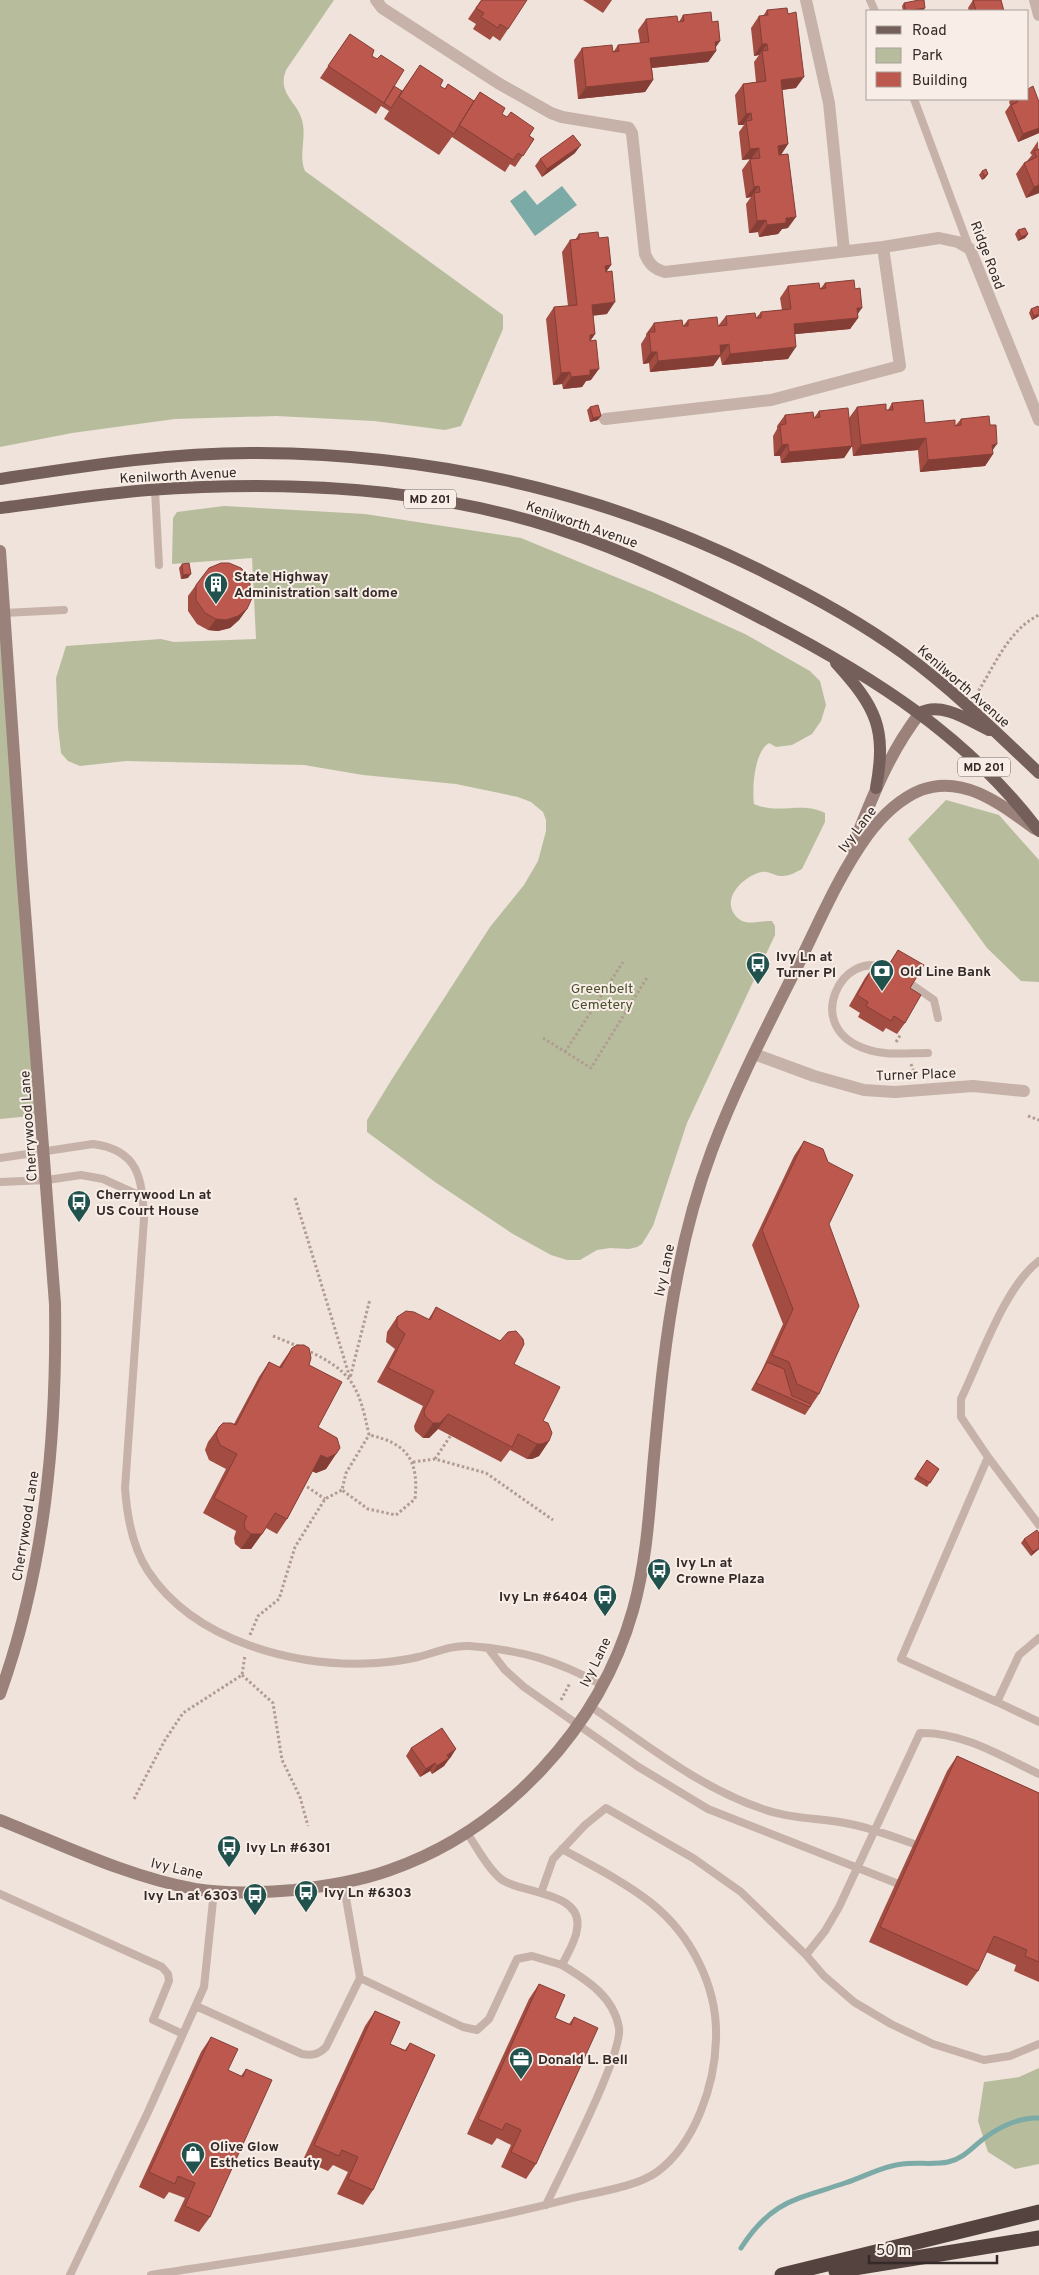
<svg xmlns="http://www.w3.org/2000/svg" width="1039" height="2275" font-family="Overpass,sans-serif">
	<style>
		.green { fill: #b7bd9c }
		.water { fill: #7caaa6 }
		.lines { fill: none; stroke-linecap: round; stroke-linejoin: round }
		.stream { stroke: #7caaa6; stroke-width: 5 }
		.path { stroke: #b29c92; stroke-width: 3; stroke-dasharray: 2.5 2.5; stroke-linecap: butt }
		.lane { stroke: #c6b2a8; stroke-width: 8 }
		.street { stroke: #c6b2a8; stroke-width: 12 }
		.secondary { stroke: #9a817a; stroke-width: 12 }
		.primary { stroke: #755f5a; stroke-width: 12 }
		.highway { stroke: #54433f; stroke-width: 15 }
		.wall { fill: #a24c42 }
		.shaded-wall { fill: #843e36 }
		.building { fill: #bc584d; stroke: #843e36 }
		.labels { text-anchor: middle; stroke-width: 4; stroke-linejoin: round; paint-order: stroke }
		.shield { fill: #f8eee7; stroke: #6f6561; stroke-width: 1 }
		.shield-label { font-size: 12px; font-weight: bold; fill: #342a28 }
		.street-label { font-size: 14px; fill: #342a28; stroke: #f8eee7 }
		.poi-label { font-size: 14px; font-weight: bold; fill: #342a28; stroke: #f8eee7; text-anchor: start }
		.park-label { font-size: 14px; fill: #48502d; stroke: #f8eee7 }
	</style>
	<rect width="100%" height="100%" fill="#efe3db"/>
	<path class="green" d="M0,0H334L286,70C277,94 297,101 302,120C307,138 298,155 305,171L503,315V329L461,426L445,430L374,421L276,416L175,419L72,433L0,447Z
		M224,506L365,514L521,538L652,592L745,634L810,671L820,681L826,705L821,721L812,734L792,745L776,747L769,743C754,752 752,788 754,804C778,815 802,801 825,813V822L802,869C796,872 790,876 783,876C776,877 769,870 761,872C745,876 724,895 733,912C743,929 757,920 772,921L775,926V935L687,1123L653,1226L642,1244L637,1247L629,1249L610,1248L597,1250L580,1260H567L551,1255L513,1234L435,1182L367,1132V1120L392,1079L490,927L524,885L538,861L546,831V820L543,812L531,802L518,797L456,784L363,775L304,765L126,761L80,766L68,761L61,753L58,727L56,678L66,646L161,639L174,642L256,639L252,558L172,564L173,518L177,512Z
		M0,628L42,1115L0,1119Z
		M946,800L999,815L1039,860V982L1021,981L987,948L908,839Z
		M1039,2068V2164L1015,2169L988,2152L978,2121L984,2082L1019,2077Z"/>
	<path class="water" d="M562,186L577,205L535,236L510,201L525,190L537,205Z"/>
	<g class="lines">
		<path class="stream" d="M741,2248C772,2200 795,2200 845,2183C864,2177 882,2166 902,2164C917,2162 934,2165 948,2162C965,2158 973,2146 986,2137C1001,2126 1021,2117 1039,2118"/>
		<path class="path" d="M976,695C994,667 1008,630 1039,615
			M543,1038L591,1068L648,976
			M896,1042L901,1034
			M565,1052L623,962
			M911,1064L914,1072
			M1028,1116L1039,1120
			M295,1198L350,1378L370,1299
			M273,1336L300,1347
			M306,1350C353,1371 359,1387 369,1435L346,1473L342,1490L368,1509L396,1515L415,1499C419,1460 407,1443 369,1435
			M435,1459L451,1435
			M413,1462L435,1459L486,1473L553,1520
			M303,1484L325,1499
			M250,1635L258,1616L279,1599L295,1547L325,1499L342,1490
			M242,1675L273,1703L282,1760L300,1797L308,1826
			M561,1700L570,1683
			M134,1799L165,1740L183,1713L242,1675L245,1655"/>
		<path class="lane" d="M870,0L875,11
			M914,99L969,247
			M155,490L159,565
			M4,613L64,610
			M886,969C844,947 800,1027 866,1049C885,1056 908,1053 928,1053
			M911,984L934,1000L938,1018
			M0,1158L93,1144C139,1150 142,1178 144,1219L125,1488C127,1516 132,1547 148,1571C195,1642 296,1668 377,1663C390,1662 405,1660 418,1657C435,1653 451,1645 469,1646C522,1650 556,1660 602,1685
			M0,1182L47,1180L81,1175L103,1179L143,1197
			M1039,1261C1005,1286 980,1360 961,1399V1417L988,1457L901,1659L997,1702L1019,1655L1039,1638
			M988,1457L1039,1525
			M488,1648L505,1670L524,1687L637,1766L708,1809L896,1883
			M997,1702L1039,1722
			M590,1706C646,1744 701,1789 766,1810C791,1819 819,1818 845,1823C869,1827 891,1836 914,1844
			M541,1893L553,1859L585,1825L606,1808L693,1858L741,1892L806,1955L824,1976L854,2002L891,2024L933,2044L984,2060L1010,2056L1039,2044
			M0,1894L162,1967L168,1974L169,1981L153,2020L183,2034
			M806,1955L825,1931L839,1907L920,1733C963,1732 1001,1756 1039,1774
			M360,1978L463,2027L477,2030L489,2019L517,1959L532,1956L562,1965C567,1954 576,1941 577,1929C584,1891 520,1894 501,1879C487,1868 477,1847 467,1833
			M196,2006L302,2054C313,2056 319,2054 326,2047L360,1978L343,1881
			M546,2205C560,2175 623,2054 619,2028C614,1997 587,1980 562,1965
			M70,2275L148,2112L204,1987L214,1891
			M151,2275C292,2253 435,2234 573,2198C598,2192 636,2187 657,2172C695,2144 715,2085 716,2039C718,1987 691,1934 650,1902C623,1881 591,1865 562,1849"/>
		<path class="street" d="M376,0L382,8L498,83L551,113L562,117L629,128L632,133L645,254C649,264 654,269 665,272L883,247L939,238L958,242L970,249L1039,420
			M806,0L829,103L844,251
			M1035,0L1039,15
			M605,419L771,400L900,366L883,247
			M754,1054L814,1076L864,1090L895,1092L973,1086L1024,1091"/>
		<path class="secondary" d="M0,551L22,872L55,1304C57,1437 45,1568 0,1694
			M852,848C871,801 888,754 920,713
			M0,1820C63,1845 128,1877 195,1889C227,1894 261,1893 294,1890C325,1886 360,1881 390,1870C505,1830 600,1727 633,1610C646,1564 649,1516 653,1468C659,1402 665,1336 678,1272C686,1231 697,1190 712,1150C736,1086 768,1025 799,963C820,920 839,875 867,836C881,817 899,799 921,790C964,774 1002,805 1035,829"/>
		<path class="primary" d="M0,479C85,466 172,452 259,453C436,454 603,492 762,571C811,595 859,621 903,653C952,689 995,731 1039,773
			M0,508C49,502 98,494 148,490C284,480 424,486 555,528C630,552 701,587 770,623C874,677 967,736 1039,831
			M836,663C876,707 887,728 876,788
			M920,713C941,701 970,721 989,730"/>
		<path class="highway" d="M836,2271L1039,2238
			M782,2275L1039,2212"/>
	</g>
	<path class="wall" d="M481,0L508,29L500,41L493,36L490,40L473,29L476,24L468,19Z
		M583,0H612L603,13Z
		M973,0L1004,11H969L968,8Z
		M904,3L923,11H903L902,6Z
		M767,10L796,88L782,90L788,144L781,155L788,228L782,229L778,234L759,237L758,232L749,233L746,204L751,197L746,198L742,170L750,159L742,160L739,132L744,125H738L735,95L743,84L756,82L754,62L759,55L754,56L751,28L759,16H763Z
		M683,15L712,22L720,41L715,48L716,51L708,62L652,68L653,80L645,92L578,99L574,60L582,48L614,51L618,45L640,43L638,30L646,19L679,22Z
		M350,34L394,86L402,91L420,65L440,86L445,89L448,84L474,101L480,92L502,114L534,139L515,167L510,164L505,172L452,137L439,155L384,119L389,111L381,106L376,114L320,78Z
		M1011,99H1028L1039,102V133L1018,142L1005,112L1010,105L1009,102Z
		M1038,141L1039,193L1026,198L1016,174L1024,163L1027,161L1032,155L1030,153Z
		M575,153L542,177L535,166L540,159Z
		M982,171L988,174L985,178L982,180L979,175Z
		M1018,230L1028,234L1025,238L1018,241L1015,234Z
		M579,234L599,238L611,265L607,271V314L593,315L595,334L590,341L591,380L586,381L582,387L563,389L562,384L553,385L546,319L554,307L568,306L562,252L570,240H575Z
		M825,283L858,314V318L850,329L795,334L788,359L722,365L720,356L713,366L650,372L649,363L643,364L641,344L646,336V334L654,323L683,326L688,320L718,326L726,316L756,318L761,312L782,310L780,298L788,286L820,289Z
		M1031,309H1039V316L1032,320L1029,313Z
		M892,403L925,423L955,426L961,419L992,451L993,454L985,466L920,472L918,450L853,456L849,418L857,407L888,410Z
		M590,407L598,420L590,422L587,410Z
		M819,411L852,446L844,458L781,463L780,456H774L773,436L777,429V426L785,415L814,418Z
		M182,564L188,578L181,579L179,568Z
		M196,585L247,609L239,620L230,628L218,631L208,630L197,624L188,611V596Z
		M898,950L910,988L905,1023L897,1034L886,1028L883,1032L858,1017L860,1013L849,1006L865,978L873,967L883,973Z
		M804,1141L829,1224L819,1394L805,1415L751,1390L762,1370L783,1324L752,1245L794,1156Z
		M436,1307L514,1364L543,1421L549,1441L539,1456L532,1459H527L510,1450L501,1462L438,1429L429,1438H423L415,1431L414,1426L423,1406L377,1382L395,1349L386,1342L387,1332L397,1317L428,1320Z
		M292,1348L309,1365L318,1427L336,1454L326,1469L316,1473L312,1471L287,1519L277,1534L266,1528L251,1549H241L235,1544L234,1538L236,1531L203,1513L226,1469L209,1460L205,1450L208,1442L219,1427L234,1424L259,1377L269,1362L279,1367Z
		M927,1460L939,1469L927,1487L914,1479Z
		M1024,1539L1039,1549L1031,1556L1021,1543Z
		M411,1748L451,1757L444,1766L432,1774L430,1771L420,1777L406,1756Z
		M957,1756L1039,1793V1982L1014,1971L1016,1965L986,1952L978,1971L967,1986L869,1942L947,1771Z
		M539,1984L555,2018L569,2024L574,2017L536,2164L526,2179L501,2167L511,2145L497,2138L492,2145L467,2134L529,1999Z
		M375,2011L390,2044L405,2050L410,2043L373,2190L363,2205L337,2194L348,2172L333,2165L328,2171L303,2160L365,2026Z
		M211,2037L228,2070L241,2076L246,2069L210,2217L199,2232L174,2221L185,2198L169,2192L164,2199L139,2187L201,2052Z"/>
	<path class="shaded-wall" d="M925,8L923,11H908Z
		M720,41L713,51H716L708,62L642,69L650,58L715,42Z
		M762,44H767L759,55L754,56Z
		M804,77L796,88L773,91L781,80Z
		M653,80L645,92L578,99L586,87Z
		M751,113L743,125H738L746,114Z
		M1039,128V133L1018,142L1023,134Z
		M788,144L780,156L770,157L778,146Z
		M581,145L575,153L542,177L547,169Z
		M759,148L751,159L742,160L750,149Z
		M988,174L985,178L982,180L984,176Z
		M1039,185V193L1026,198L1034,187Z
		M759,186L751,197L746,198L754,187Z
		M796,217L788,228L782,229L778,234L759,237L767,225L786,218Z
		M766,220L758,232L749,233L757,221Z
		M1028,234L1025,238L1018,241L1021,237Z
		M611,265L603,276L605,266Z
		M615,302L607,314L584,317L592,305Z
		M857,308H862L855,318H858L850,329L786,335L794,324Z
		M1039,314L1038,317L1032,320L1034,316Z
		M595,334L587,346L590,335Z
		M729,344L713,366L650,372L658,361L720,345Z
		M796,347L788,359L722,365L730,354Z
		M651,352H657L649,363L643,364Z
		M599,369L591,380L586,381L582,387L563,389L571,377L590,370Z
		M570,372L562,384L553,385L561,373Z
		M601,416L598,420L590,422L593,418Z
		M926,438L918,450L853,456L861,445Z
		M788,444L780,456H774L782,445Z
		M997,444L990,454H993L985,466L920,472L928,460L992,445Z
		M852,446L844,458L781,463L789,452Z
		M191,574L188,578L181,579L183,575Z
		M247,609L239,620L230,628L218,631L208,630L216,619Z
		M448,1414L438,1429L429,1438H423L433,1423Z
		M549,1441L539,1456L532,1459H527L537,1444Z
		M336,1454L326,1469L316,1473L310,1470L321,1455Z
		M251,1534H262L251,1549H241Z
		M1039,1548V1549L1031,1556L1033,1552Z
		M456,1749L451,1757L442,1763L447,1755Z
		M449,1758L444,1766L432,1774L437,1766Z
		M435,1763L430,1771L420,1777L426,1769Z"/>
	<path class="building" d="M482,0H527L508,29L500,24L498,28L481,17L484,13L476,8Z
		M919,0H924L925,8L906,11L904,3Z
		M973,0H1001L1004,11H976Z
		M787,8L788,14L796,12L804,77L781,80L788,144L778,146L779,155L788,154L796,217L786,218V223L767,225L766,220L757,221L754,193L760,192L759,186L754,187L750,159L760,158L759,152V148L750,149L746,121L752,120L751,113L746,114L743,84L766,81L762,51L768,50L767,44H762L759,16L768,15L767,10Z
		M711,12L712,22L718,21L720,41L715,42L716,51L650,58L653,80L586,87L582,48L612,45L613,52L619,51L618,45L649,42L646,19L677,16L678,22L684,21L683,15Z
		M350,34L374,50L372,56L377,59L381,55L404,70L384,103L328,66Z
		M420,65L443,80L440,86L445,89L448,84L474,101L454,134L399,97Z
		M394,86L402,91L391,108L384,103Z
		M1033,86L1039,102V128L1023,134L1011,105L1018,102L1016,99H1028V89Z
		M480,92L505,108L502,114L507,117L511,112L534,128L529,136L534,139L523,156L518,153L513,160L459,125Z
		M573,135L581,145L547,169L540,159Z
		M1039,149V185L1034,187L1024,163L1037,157L1034,151Z
		M986,169L988,174L984,176L982,171Z
		M1025,228L1028,234L1021,237L1018,230Z
		M598,232L599,238L608,237L611,265L605,266L606,272L612,271L615,302L592,305L595,334L590,335V341L596,340L599,369L590,370V375L571,377L570,372L561,373L554,307L577,305L570,240L579,239V234Z
		M854,280L855,289L860,288L862,308H857L858,318L794,324L796,347L730,354L729,344L724,345H720L721,355L658,361L657,352H651L649,332H655L654,323L682,320L683,326H688V320L717,317L718,326L727,325L726,316L755,313L756,318H761V312L791,309L788,286L819,283L820,289L826,288L825,283Z
		M1038,306L1039,309V314L1034,316L1031,309Z
		M923,400L925,423L955,420V426L961,425V419L989,416L990,425H996L997,444L992,445L993,454L928,460L926,438L861,445L857,407L886,404V410H893L892,403Z
		M598,405L601,416L593,418L590,407Z
		M848,408L852,446L789,452L788,444L782,445L780,425L786,424L785,415L813,412L814,418L820,417L819,411Z
		M189,563L191,574L183,575L182,564Z
		M221,563H229L241,568L249,577L252,598L247,609L238,616L226,620L216,619L205,613L196,600V585L209,568Z
		M898,950L924,965L910,988L921,995L905,1023L894,1016L891,1021L866,1006L868,1002L857,995L873,967L884,973Z
		M804,1141L823,1149L828,1162L853,1175L829,1224L859,1306L819,1394L797,1384L789,1362L772,1355L793,1309L762,1230Z
		M436,1307L500,1341L508,1332L516,1331L523,1339L524,1344L514,1364L560,1387L543,1421L548,1423L552,1433L549,1441L542,1444H537L518,1434L512,1447L448,1414L440,1423H433L425,1416L424,1411L434,1391L388,1368L405,1334L397,1327V1317L406,1311L414,1312L430,1320Z
		M297,1345H304L309,1348L311,1358L309,1365L342,1382L318,1427L337,1438L340,1448L336,1454L327,1458L321,1455L287,1519L275,1513L262,1534H251L245,1529L244,1523L247,1516L214,1498L237,1454L220,1445L216,1435L219,1427L223,1423H231L236,1425L269,1362L281,1368L292,1348Z
		M767,1362L784,1369L792,1396L811,1404L810,1407L756,1383Z
		M927,1460L939,1469L930,1483L917,1475Z
		M1037,1530L1039,1533V1548L1033,1552L1024,1539Z
		M442,1728L456,1749L447,1755L449,1758L437,1766L435,1763L426,1769L411,1748Z
		M957,1756L1039,1793V1962L1025,1956L1027,1950L994,1936L978,1971L880,1927Z
		M539,1984L565,1995L555,2018L571,2025L574,2017L598,2028L536,2164L511,2152L521,2130L506,2123L502,2130L478,2119Z
		M375,2011L400,2022L390,2044L406,2051L410,2043L435,2055L373,2190L348,2179L358,2157L342,2150L339,2156L314,2145Z
		M211,2037L238,2049L228,2070L243,2077L246,2069L272,2080L210,2217L185,2206L195,2183L178,2176L175,2184L149,2172Z"/>
	<defs>
		<g id="building-pin" transform="scale(1.25)"><path d="M0 17L-7.5 6A9.5 9.5 0 1 1 7.5 6Z" fill="#21524e" stroke="#f8eee7"/><path d="M-4-6H4V6H1V3H-1V6H-4ZM-2.5-4.3h1.7v1.8h-1.7ZM.8-4.3h1.7v1.8H.8ZM-2.5-1h1.7V.8h-1.7ZM.8-1h1.7V.8H.8Z" fill="#fff"/></g>
		<g id="bus-pin" transform="scale(1.25)"><path d="M0 17L-7.5 6A9.5 9.5 0 1 1 7.5 6Z" fill="#21524e" stroke="#f8eee7"/><path d="M-5-6H5V4H4V6H2V4H-2V6H-4V4H-5ZM-3.5-4V0h7V-4ZM-3.5 1.2v1.5H-2V1.2ZM2 1.2v1.5H3.5V1.2Z" fill="#fff"/></g>
		<g id="bank-pin" transform="scale(1.25)"><path d="M0 17L-7.5 6A9.5 9.5 0 1 1 7.5 6Z" fill="#21524e" stroke="#f8eee7"/><path d="M-6-4H6V4H-6ZM0-2.3a2.3 2.3 0 1 0 0 4.6a2.3 2.3 0 1 0 0-4.6Z" fill="#fff"/></g>
		<g id="office-pin" transform="scale(1.25)"><path d="M0 17L-7.5 6A9.5 9.5 0 1 1 7.5 6Z" fill="#21524e" stroke="#f8eee7"/><path d="M-6-3h4V-5.5h4V-3h4V5H-6ZM-1-4.5V-3h2v-1.5ZM-6 0V1H6V0Z" fill="#fff"/></g>
		<g id="shop-pin" transform="scale(1.25)"><path d="M0 17L-7.5 6A9.5 9.5 0 1 1 7.5 6Z" fill="#21524e" stroke="#f8eee7"/><path d="M-5-2.5h2.3a2.7 3.5 0 0 1 5.4 0H5L5.5 6h-11ZM-1.5-2.5h3a1.5 2.3 0 0 0-3 0Z" fill="#fff"/></g>
	</defs>
	<g fill-rule="evenodd">
		<use href="#building-pin" x="216" y="584"/>
		<use href="#bus-pin" x="758" y="964"/>
		<use href="#bank-pin" x="882" y="971"/>
		<use href="#bus-pin" x="79" y="1202"/>
		<use href="#bus-pin" x="659" y="1570"/>
		<use href="#bus-pin" x="605" y="1596"/>
		<use href="#bus-pin" x="229" y="1847"/>
		<use href="#bus-pin" x="306" y="1892"/>
		<use href="#bus-pin" x="255" y="1895"/>
		<use href="#office-pin" x="521" y="2059"/>
		<use href="#shop-pin" x="193" y="2154"/>
	</g>
	<g class="labels">
		<g class="shield">
			<rect x="404" y="489.5" width="52" height="19" rx="4"/>
			<rect x="958" y="757.5" width="52" height="19" rx="4"/>
		</g>
		<g class="shield-label">
			<text x="430" y="503">MD 201</text>
			<text x="984" y="771">MD 201</text>
		</g>
		<g class="street-label">
			<text transform="translate(988 255) rotate(69)" y="5">Ridge Road</text>
			<text transform="translate(178 475) rotate(-3)" y="5">Kenilworth Avenue</text>
			<text transform="translate(582 524) rotate(19)" y="5">Kenilworth Avenue</text>
			<text transform="translate(964 686) rotate(41)" y="5">Kenilworth Avenue</text>
			<text transform="translate(857 829) rotate(-53)" y="5">Ivy Lane</text>
			<text transform="translate(916 1074) rotate(-2)" y="5">Turner Place</text>
			<text transform="translate(28 1126) rotate(-94)" y="5">Cherrywood Lane</text>
			<text transform="translate(664 1270) rotate(-78)" y="5">Ivy Lane</text>
			<text transform="translate(25 1526) rotate(-81)" y="5">Cherrywood Lane</text>
			<text transform="translate(595 1662) rotate(-64)" y="5">Ivy Lane</text>
			<text transform="translate(177 1868) rotate(13)" y="5">Ivy Lane</text>
		</g>
		<g class="poi-label">
			<text x="234" y="581">State Highway<tspan x="234" dy="16">Administration salt dome</tspan></text>
			<text x="776" y="961">Ivy Ln at<tspan x="776" dy="16">Turner Pl</tspan></text>
			<text x="900" y="976">Old Line Bank</text>
			<text x="96" y="1199">Cherrywood Ln at<tspan x="96" dy="16">US Court House</tspan></text>
			<text x="676" y="1567">Ivy Ln at<tspan x="676" dy="16">Crowne Plaza</tspan></text>
			<text x="588" y="1601" text-anchor="end">Ivy Ln #6404</text>
			<text x="246" y="1852">Ivy Ln #6301</text>
			<text x="324" y="1897">Ivy Ln #6303</text>
			<text x="238" y="1900" text-anchor="end">Ivy Ln at 6303</text>
			<text x="538" y="2064">Donald L. Bell</text>
			<text x="210" y="2151">Olive Glow<tspan x="210" dy="16">Esthetics Beauty</tspan></text>
		</g>
		<g class="park-label">
			<text x="602" y="993">Greenbelt<tspan x="602" dy="16">Cemetery</tspan></text>
		</g>
	</g>
	<rect x="866" y="10" width="162" height="90" fill="#f8eee7" stroke="#aaa09b"/>
	<rect x="876" y="26" width="25" height="8" fill="#755f5a" stroke="#aaa09b"/>
	<text x="912" y="35" font-size="15" fill="#342a28">Road</text>
	<rect x="876" y="48" width="25" height="15" fill="#b7bd9c" stroke="#aaa09b"/>
	<text x="912" y="60" font-size="15" fill="#342a28">Park</text>
	<rect x="876" y="72" width="25" height="15" fill="#bc584d" stroke="#aaa09b"/>
	<text x="912" y="85" font-size="15" fill="#342a28">Building</text>
	<path d="M869 2255v8h128v-8" fill="none" stroke="#342a28" stroke-width="2.5"/>
	<text x="876" y="2255" font-size="15" fill="#342a28" stroke="#f8eee7" stroke-width="4" paint-order="stroke">50 m</text>
</svg>
